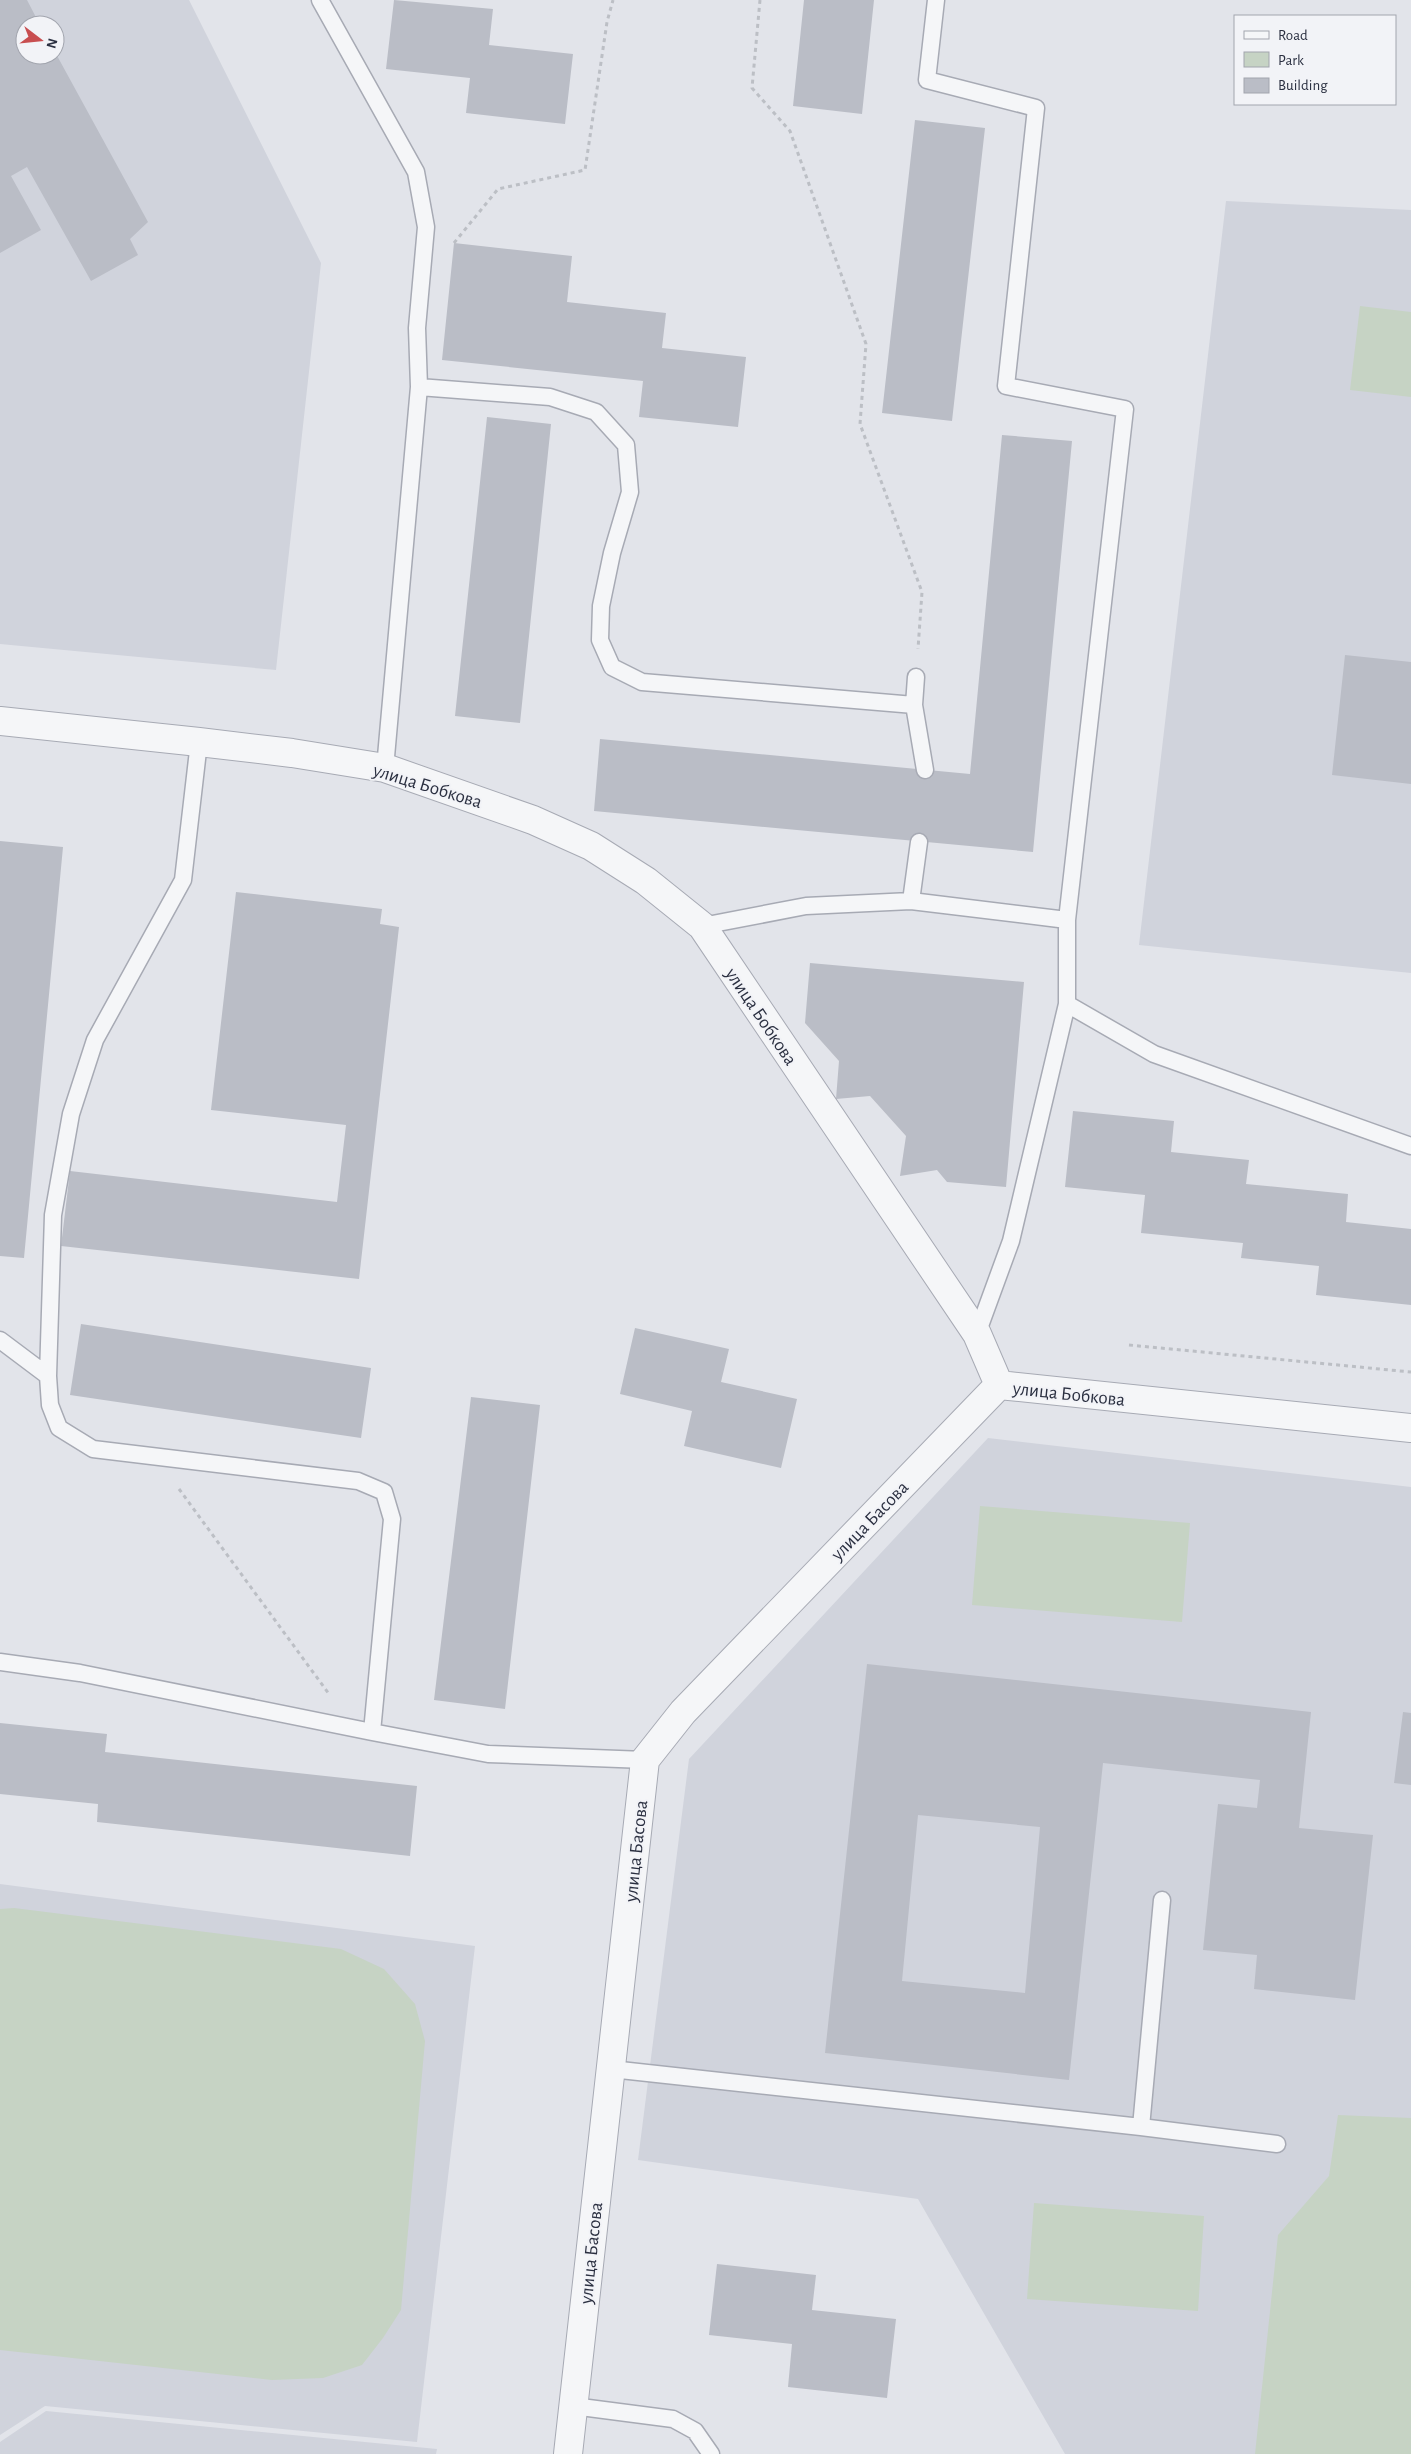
<svg xmlns="http://www.w3.org/2000/svg" width="1411" height="2454" font-family="'Alegreya Sans',sans-serif">
	<style>
		.built { fill: #d0d3dc; fill-rule: evenodd }
		.green { fill: #c6d3c4 }
		.building { fill: #babdc6; fill-rule: evenodd }
		.lines { fill: none; stroke-linecap: round; stroke-linejoin: round }
		.service-casing { stroke: #a7aab4; stroke-width: 19 }
		.minor-casing { stroke: #a7aab4; stroke-width: 30 }
		.path { stroke: #bcbfc5; stroke-width: 3; stroke-dasharray: 4 4; stroke-linecap: butt }
		.service { stroke: #f5f6f8; stroke-width: 16 }
		.minor { stroke: #f5f6f8; stroke-width: 28 }
		.labels { text-anchor: middle; stroke-width: 4; stroke-linejoin: round; paint-order: stroke }
		.street-label { font-size: 19px; fill: #2b3041; stroke: #f2f3f7 }
	</style>
	<rect width="100%" height="100%" fill="#e2e4ea"/>
	<path class="built" d="M0,0H189L321,263L276,670L0,644ZM25,25H55V55H25Z
		M1226,201L1411,210V973L1139,945Z
		M988,1438L1411,1487V2454H1065L918,2199L638,2160L689,1759Z
		M0,1884L475,1946L417,2442L45,2406L0,2435Z
		M46,2411L437,2449L436,2454H0V2442Z"/>
	<path class="green" d="M1360,306L1411,312V397L1350,390Z
		M980,1506L1190,1523L1182,1622L972,1605Z
		M14,1908L341,1949L384,1969L415,2004L425,2041L401,2310L383,2338L362,2365L323,2378L272,2380L0,2350V1909Z
		M1338,2115L1411,2118V2454H1255L1278,2235L1329,2176Z
		M1034,2203L1204,2216L1198,2311L1027,2299Z"/>
	<path class="building" d="M0,0H27L40,25H25V55H55V52L148,222L130,239L138,255L91,281L27,167L11,176L41,230L0,253Z
		M394,0L493,9L489,45L573,54L565,124L466,113L470,78L386,69Z
		M804,0H874L862,114L793,106Z
		M915,120L985,128L952,421L882,413Z
		M454,243L572,256L567,302L666,313L662,348L746,357L738,427L639,417L643,381L442,360Z
		M487,417L551,424L520,723L455,716Z
		M1002,435L1072,441L1033,852L594,811L600,739L970,774Z
		M1345,655L1411,662V784L1332,775Z
		M0,841L63,847L24,1258L0,1256Z
		M236,892L382,909L380,924L399,927L359,1279L61,1246L70,1171L337,1202L346,1125L211,1110Z
		M810,963L1024,982L1006,1187L947,1182L937,1170L900,1176L906,1136L870,1096L836,1099L839,1061L805,1023Z
		M1073,1111L1174,1121L1171,1152L1249,1160L1246,1184L1348,1194L1346,1222L1411,1229V1305L1316,1295L1319,1266L1241,1258L1243,1243L1141,1233L1145,1195L1065,1187Z
		M81,1324L371,1368L361,1438L70,1395Z
		M635,1328L729,1349L721,1382L797,1399L781,1468L684,1446L692,1411L620,1394Z
		M471,1397L540,1405L505,1709L434,1700Z
		M867,1664L1311,1712L1299,1828L1373,1835L1355,2000L1254,1989L1257,1955L1203,1950L1218,1804L1257,1808L1260,1780L1103,1763L1069,2080L825,2053ZM918,1815L1040,1827L1025,1993L902,1981Z
		M1403,1712L1411,1713V1785L1394,1783Z
		M0,1723L107,1734L105,1752L417,1786L410,1856L97,1822L98,1804L0,1794Z
		M717,2264L816,2275L812,2310L896,2319L887,2398L788,2387L792,2344L709,2335Z"/>
	<g class="lines">
		<g class="service-casing">
			<path id="service" d="M320,0L416,172L426,227L417,328L419,387L385,768
				M936,0L927,80L1036,108L1006,386L1125,409L1067,920V1004L1011,1241L977,1334
				M419,387L550,397L596,412L626,445L630,492L612,553L601,606L600,640L612,667L642,682L914,705
				M916,677L914,705L925,770
				M199,742L183,880L95,1040L71,1114L53,1215L48,1376L50,1405L59,1428L93,1449L358,1481L384,1492L392,1519L372,1732
				M911,901L919,842
				M702,926L806,906L911,901L1067,920
				M1067,1004L1154,1054L1411,1146
				M0,1340L48,1376
				M0,1662L80,1673L372,1732L488,1754L645,1760
				M611,2069L1141,2127L1162,1900
				M1141,2127L1277,2144
				M573,2406L673,2419L695,2431L711,2454"/>
		</g>
		<g class="minor-casing">
			<path id="minor" d="M0,721L199,742L292,753L385,768L533,820L591,846L646,881L702,926L977,1334L999,1385L1411,1428
				M568,2454L645,1760L683,1712L999,1385"/>
		</g>
		<path class="path" d="M760,0L752,88L790,131L866,344L860,424L922,592L918,649
			M454,243L498,189L585,170L607,22L613,0
			M1129,1345L1411,1372
			M179,1489L329,1694"/>
		<use href="#service" class="service"/>
		<use href="#minor" class="minor"/>
	</g>
	<g class="labels">
		<g class="street-label">
			<text transform="translate(428 785) rotate(17)" y="7">улица Бобкова</text>
			<text transform="translate(762 1016) rotate(56)" y="7">улица Бобкова</text>
			<text transform="translate(1069 1393) rotate(6)" y="7">улица Бобкова</text>
			<text transform="translate(869 1520) rotate(-46)" y="7">улица Басова</text>
			<text transform="translate(635 1851) rotate(-84)" y="7">улица Басова</text>
			<text transform="translate(590 2253) rotate(-84)" y="7">улица Басова</text>
		</g>
	</g>
	<rect x="1234" y="15" width="162" height="90" fill="#f2f3f7" stroke="#a2a5ae"/>
	<rect x="1244" y="31" width="25" height="8" fill="#f5f6f8" stroke="#a2a5ae"/>
	<text x="1278" y="40" font-size="15" fill="#2b3041">Road</text>
	<rect x="1244" y="52" width="25" height="15" fill="#c6d3c4" stroke="#a2a5ae"/>
	<text x="1278" y="65" font-size="15" fill="#2b3041">Park</text>
	<rect x="1244" y="78" width="25" height="15" fill="#babdc6" stroke="#a2a5ae"/>
	<text x="1278" y="90" font-size="15" fill="#2b3041">Building</text>
	<g transform="translate(40 40) rotate(106)"><circle r="24" fill="#f2f3f7" stroke="#a2a5ae"/>
	<path d="M0-4L9 19L0 12L-9 19Z" fill="#c84e50"/>
	<text y="-8" font-size="14" font-weight="bold" text-anchor="middle" fill="#2b3041">N</text>
	</g>
</svg>
